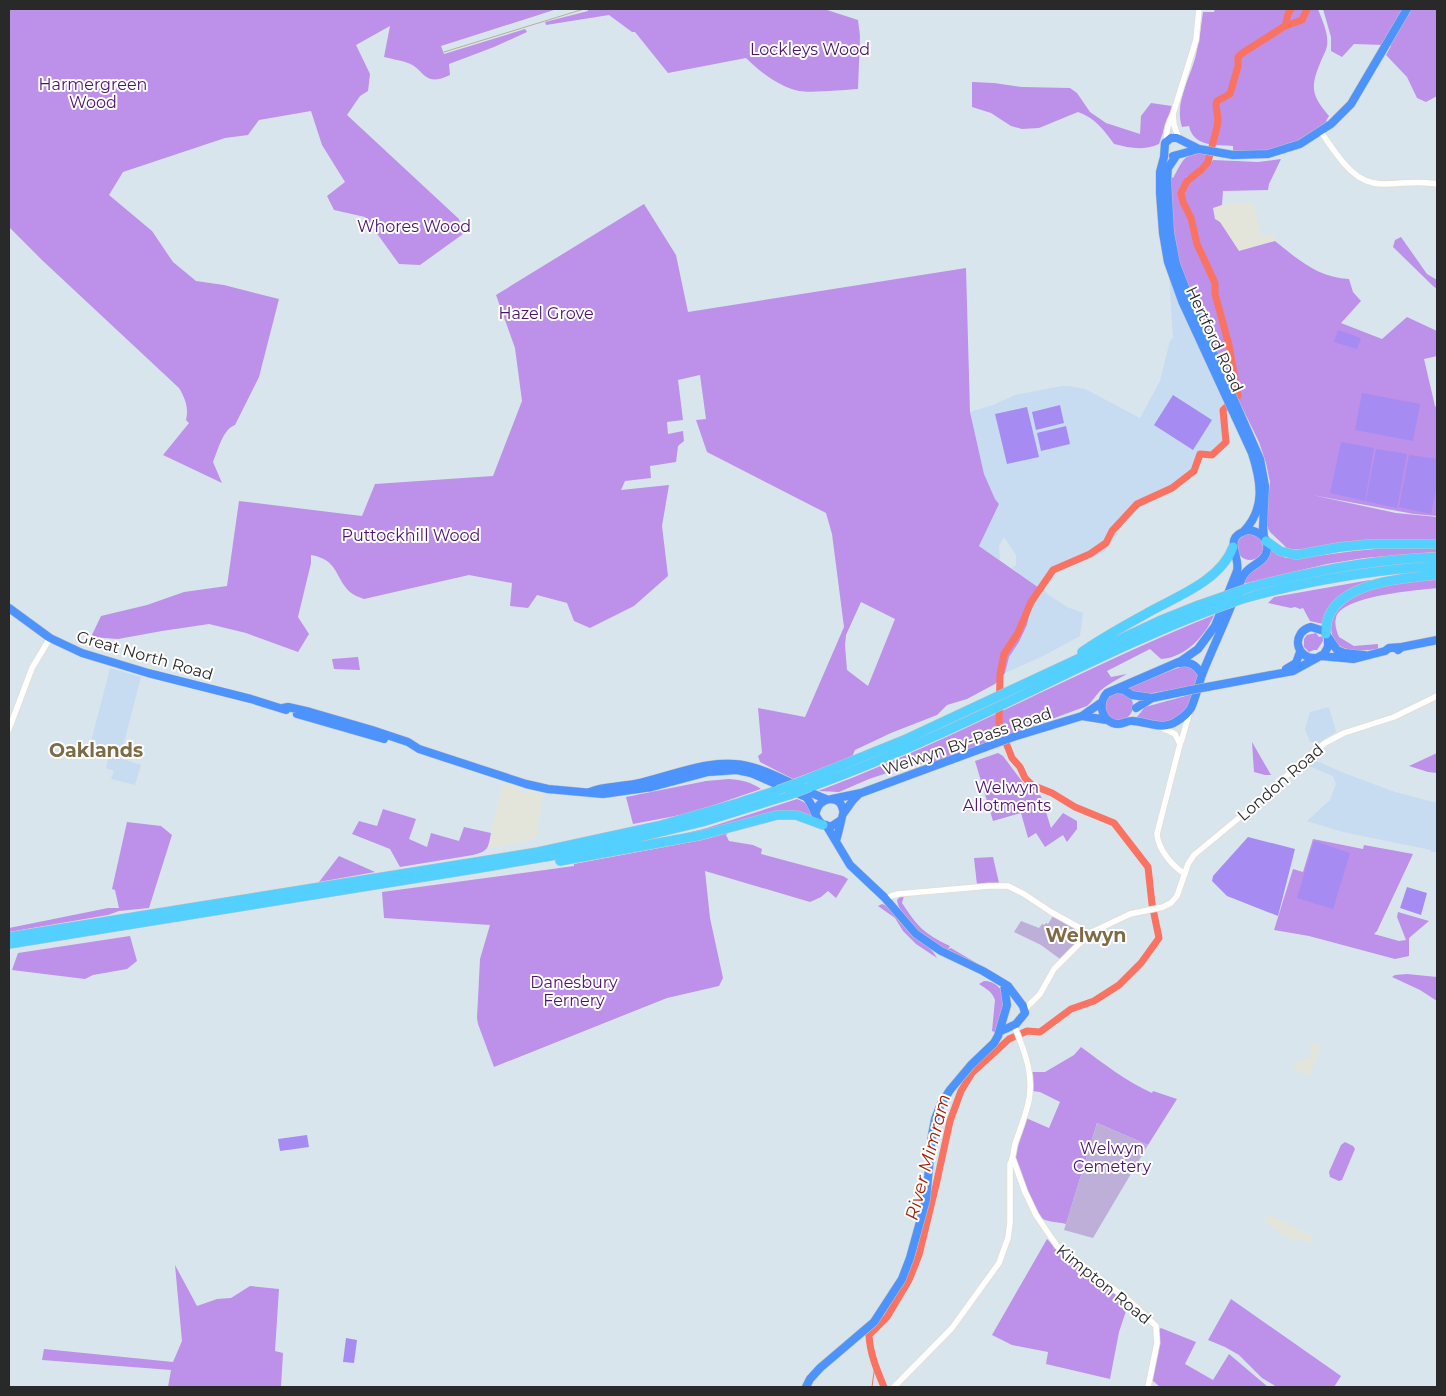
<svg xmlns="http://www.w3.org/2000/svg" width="1446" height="1396" font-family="Montserrat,sans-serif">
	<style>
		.industrial { fill: #e3e5db }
		.education { fill: #c7dbf1 }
		.green { fill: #bd90ea; fill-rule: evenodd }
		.cemetery { fill: #beafd9 }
		.pitch { fill: #a68bf2 }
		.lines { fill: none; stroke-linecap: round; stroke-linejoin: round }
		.stream { stroke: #fa7261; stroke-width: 1 }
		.river { stroke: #fa7261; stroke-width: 7 }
		.minor-casing { stroke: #e4ddcf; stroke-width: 7 }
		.major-casing { stroke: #c3c3c3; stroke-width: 9 }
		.highway-casing { stroke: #c3c3c3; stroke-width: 10 }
		.minor { stroke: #fff; stroke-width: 5.5 }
		.major { stroke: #4d93fe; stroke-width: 8 }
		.highway { stroke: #53d0ff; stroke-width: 9 }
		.rail { stroke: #b6ae9c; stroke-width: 1 }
		.major-bridge-casing { stroke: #c3c3c3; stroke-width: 9; stroke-linecap: butt }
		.highway-bridge-casing { stroke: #c3c3c3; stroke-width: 10; stroke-linecap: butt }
		.major-bridge { stroke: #4d93fe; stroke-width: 8 }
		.highway-bridge { stroke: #53d0ff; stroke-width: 9 }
		.labels { text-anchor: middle; stroke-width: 4; stroke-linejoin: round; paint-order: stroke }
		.park-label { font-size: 16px; fill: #4c136d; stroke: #fff }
		.street-label { font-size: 16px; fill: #292929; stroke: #fff }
		.water-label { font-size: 18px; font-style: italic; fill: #a71f00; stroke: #fff }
		.quarter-label { font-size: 19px; font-weight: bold; fill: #7e6b45; stroke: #fff }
	</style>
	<rect width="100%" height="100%" fill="#d9e5ed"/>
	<path class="industrial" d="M1253,202L1261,237L1274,234L1275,241L1239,251L1220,222L1215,219L1213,208L1227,204Z
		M503,782L523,787L521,792L525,794L529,789L543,793L536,839L487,849Z
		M1312,1042L1322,1046L1309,1076L1294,1069V1063H1299V1059H1309L1311,1052L1310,1048Z
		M1269,1215L1313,1236L1312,1242L1287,1238L1264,1221Z"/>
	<path class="education" d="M1169,276L1227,403L1222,412L1224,443L1214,451H1199L1194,466L1157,496L1158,498L1141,506L1116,532L1118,534L1104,552L1058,572L1052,576L1044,587L1046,593L1067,607L1083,613L1080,636L1043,656L1005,673L1008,657L1019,643L1027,625L1030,612L1042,590L1012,568L1016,565V555L1004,537L999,546L1000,560L979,546L999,504L995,499L984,474L970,412L993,405L1015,395L1062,386H1069L1085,389L1140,418L1160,381L1170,341L1173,338Z
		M110,668L141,677L120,758L141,765L135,785L111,779L114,771L106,768L109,755L89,749Z
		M1329,707L1336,732L1317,744L1310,742L1305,729L1310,712Z
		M1312,759L1344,773L1395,792L1437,803V852H1431V850L1343,832L1307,821L1330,800L1336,784L1333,776L1304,764Z"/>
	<path class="green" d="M9,9H557L441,46L444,54L525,29L527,32L494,47L449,64L450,75C423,88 425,69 408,63C400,60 391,59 384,57L390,26L356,45L370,74L368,91L360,96L347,115L459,219L463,234L420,265L399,264L365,217L334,210L327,196L345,182L322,145L311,111L259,120L248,135L225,138L123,172L109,195L152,231L173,262L196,281L224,285L279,299L259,377L235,425C223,429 218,450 213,462L222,483L163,455L189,423L186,420C189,408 185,398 179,388L43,261L9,227Z
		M588,9H824L858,20L860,36L858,89C843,90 812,93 799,91C778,86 760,72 746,58L668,73L635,32H632L609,15L546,25L545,22L588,11Z
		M1215,9H1318C1322,20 1329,34 1327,46C1326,51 1323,56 1321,61C1310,87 1311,95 1329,116L1326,121L1328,123L1303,139L1270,151L1233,152V146C1217,145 1193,147 1189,126L1182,127C1174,102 1190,79 1196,55C1199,41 1201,26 1203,12H1214Z
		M1323,9H1403L1384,45L1354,44L1342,57L1331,51V37Z
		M1407,9H1437V96L1426,102L1417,98L1407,77L1386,55L1391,46L1387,45Z
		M972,82L994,83L1022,87L1070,88L1077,93L1090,112L1106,123L1140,134L1141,116L1151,103L1172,106L1159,144C1143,151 1130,148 1114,144C1104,130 1095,118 1078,112L1039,128L1022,129L1011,126L991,113L972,107Z
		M1205,153L1209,154L1205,164L1200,166L1196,172L1186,177L1180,188L1181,200L1193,226L1188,206L1182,199V191L1186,184L1205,170L1213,160L1258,162L1281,159L1269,184L1268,190L1223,191L1222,205L1213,208L1215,219L1220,222L1239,251L1275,241C1297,259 1319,278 1349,279L1353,292L1361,301L1341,323L1382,339L1407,317L1437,331V356L1424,359L1435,406L1437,408V516L1414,514L1312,495L1396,513L1437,517V541L1289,550L1270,532L1267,526L1266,519L1270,482L1266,463L1259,442L1238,399L1239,388L1236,371L1217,293L1218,283L1195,234C1192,249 1208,267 1213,282C1215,285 1217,306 1217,309L1218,310L1219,318L1223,323C1222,329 1225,332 1226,338C1230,354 1237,377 1236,394L1203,323L1197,304L1189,291L1178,260L1171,222L1169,175L1173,178C1184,159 1182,155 1205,153Z
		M644,204L676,255L688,312L966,268L970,412L984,474L995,499L999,504L979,546L1042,590L1030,612L1027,625L1019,642L1009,657L1005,673L995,684L967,699L947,705L937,715L891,733L855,750L852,757L793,779L760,762L758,756L762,753L758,708L805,717L844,627L832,534L826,513L707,452L696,420L706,419L700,375L678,380L683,420L667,422L668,434L683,431L684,441L678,446L676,462L650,466L651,478L625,481L621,490L669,485L662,526L668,576L634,606L590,628L574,621L567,603L537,595L528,608L510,606L512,583L469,575L364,599C359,597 353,595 350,592C334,577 339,560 311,555V563L298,617L309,634L298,652L246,633L209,624L162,631L118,639L91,637L101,616L147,605L184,592L227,586L239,501L362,516L375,484L493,476L522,401L515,348L496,295ZM861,602L895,619L868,686L847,670L845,645L846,635Z
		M1401,237L1427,274L1437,280V289L1433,286L1393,247L1395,240Z
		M1237 547a13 13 0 1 1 26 0a13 13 0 1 1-26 0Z
		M1387,548H1437V552L1364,558L1327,564L1242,584L1245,578L1271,550L1286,558H1301L1354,551Z
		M1437,578V588C1418,590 1340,596 1336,618C1334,624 1337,632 1339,637L1354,646L1378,644V649C1366,650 1351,653 1340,646C1337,645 1334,640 1333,637C1325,617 1345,601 1361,593C1384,581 1412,581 1437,578Z
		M1370,580V583L1327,614L1323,624L1310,621L1303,608L1300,609L1295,607L1291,608L1268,603L1274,597Z
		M1214,615C1206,635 1185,658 1161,659L1150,649L1107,671L1111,677L1127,674C1118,679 1108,684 1100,691C1095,696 1092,702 1087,706L938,761L902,768L869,779L839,792L818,791C954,740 1080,669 1214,615Z
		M1316,633L1319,637L1323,636V641L1317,650H1314L1309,652L1304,647V639L1307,635Z
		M358,657L360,670L334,669L332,659Z
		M1186,665H1189L1199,675L1196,686L1146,694L1138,693L1126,687Z
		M1105 706a14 14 0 1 1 28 0a14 14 0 1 1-28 0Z
		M1193,694C1182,726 1166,725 1137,717L1145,707Z
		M1252,742L1271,775H1265L1254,772Z
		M998,753L1003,756L1027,788L1041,796L1051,828L1063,813L1077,821V829L1067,842L1063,835L1045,847L1036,833L1028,838L1021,813L993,821L975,761Z
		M1437,753V773L1428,772L1409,766Z
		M729,779C742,780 751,782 761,789L691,813L633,824L626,797L706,781Z
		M797,799C808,803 809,807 812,818L797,814L675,836L707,828Z
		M383,809L416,819L409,839L427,847L431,833L459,841L464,827L491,833C488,848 489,851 473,855L400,867L390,849L352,834L359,821L377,826Z
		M127,822L161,826L172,835L149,908L119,911L108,915L9,932V928L108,908H119L115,890L112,889Z
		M728,833L726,835L729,841L753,845L762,849L761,854L843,876L848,879L836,898L828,891L821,897L810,902L705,871L710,918L723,978L719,986L667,998L494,1067L478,1024L477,1018L480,959L490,925L384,918L382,892L574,866V864L702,840Z
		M1313,839L1363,849L1364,845L1413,854L1377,931L1374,934L1399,941L1406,940L1397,917L1398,912L1429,921L1409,938V956L1395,959L1309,936L1274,930L1293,869L1303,872Z
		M339,856L375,872L319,882Z
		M993,857L999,883L977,885L974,858Z
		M901,896H904L902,903C918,927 923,933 950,946L948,949L951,948L995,974C962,959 929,947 906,917C902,912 898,907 897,900Z
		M882,904C889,906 894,915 899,921C911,934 929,943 937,958L916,944L903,931L895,918L878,906Z
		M130,936L137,961L127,969L93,975L85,979L12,970L18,953Z
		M1407,974L1437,977V1001L1420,990L1392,977L1395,975Z
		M984,981C995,981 1001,988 1005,997L997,1033L992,1031L995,1000C992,991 986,989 979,984Z
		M1081,1047C1104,1064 1126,1081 1152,1093L1153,1091L1177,1099L1148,1145L1097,1123L1066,1224C1059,1222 1045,1222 1040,1217C1033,1211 1014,1160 1015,1151C1016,1140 1023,1128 1026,1118L1049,1128L1060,1102L1040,1092L1032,1091L1031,1072H1045L1074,1055Z
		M1345,1142L1353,1146L1355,1149L1342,1180L1339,1181L1330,1177L1329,1172L1341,1145Z
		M1047,1239L1055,1247L1129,1302L1119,1332L1110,1379L1046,1364L1048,1352L1012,1345L992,1335Z
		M175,1265L197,1306L217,1299L231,1298L250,1286L279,1289L275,1351L283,1353L281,1387H168L171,1370L42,1360L44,1349L173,1362L182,1341Z
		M1231,1299L1341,1376L1334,1387H1277L1262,1378L1239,1355L1225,1347L1208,1340Z
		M1161,1328L1196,1342L1185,1364L1213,1380L1229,1354L1268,1387H1160L1152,1380L1158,1330Z"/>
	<path class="cemetery" d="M1053,916L1081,933L1080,939L1060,959L1041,945L1014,932L1021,921L1039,928L1042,924L1044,925L1046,923L1048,924Z
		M1097,1123L1148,1145L1093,1238L1064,1230Z"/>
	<path class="pitch" d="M1338,330L1361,338L1357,349L1334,342Z
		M1362,393L1420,404L1413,441L1355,430Z
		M1173,395L1212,420L1193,450L1154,425Z
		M1060,405L1064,423L1036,430L1032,412Z
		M1027,407L1039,457L1007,464L995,414Z
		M1066,426L1070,444L1041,451L1037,433Z
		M1341,442L1374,448L1365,501L1330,493Z
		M1376,449L1407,454L1397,508L1366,501Z
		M1409,455L1437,459V484L1431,514L1399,507Z
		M1248,837L1295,849L1278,916L1227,896L1212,881L1213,876Z
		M1314,841L1350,853L1333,909L1297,898Z
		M1407,887L1427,893L1421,915L1400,908Z
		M307,1135L309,1147L280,1151L278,1139Z
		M346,1338L357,1340L354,1363L343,1362Z"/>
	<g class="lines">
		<path class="stream" d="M872,1387L875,1365"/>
		<path class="river" d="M1285,26L1302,20L1307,9
			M884,1387C877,1370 870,1354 869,1335L887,1317L909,1280L919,1255L936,1185L950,1121L961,1091L972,1073L1009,1039L1027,1031L1040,1032L1071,1009L1094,1001L1119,985L1141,963L1159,938L1152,904L1148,867L1114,823L1075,807L1052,793L1032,785L1025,778L1020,767L1012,758L999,725L1000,675L1004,654L1018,633L1031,602L1053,570L1090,554L1106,543L1112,531L1137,504L1172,488L1194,471L1200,454L1212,455L1226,442L1223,410L1238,396L1229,345L1215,294V283L1197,244L1191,218L1183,202L1181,193L1187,181L1201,170L1208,162L1217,127L1218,119L1216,105L1217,101L1230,94L1238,66V57L1244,52L1285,26L1288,14L1291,9"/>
		<g class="minor-casing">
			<path id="minor" d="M1173,114L1174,125L1179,139
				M1321,132C1336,153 1353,185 1383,184C1402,184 1419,180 1437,184
				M1167,141C1165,131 1169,122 1173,114L1196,40L1199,9
				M1160,727L1175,734L1180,744
				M9,729L32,668L50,638
				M1185,874C1172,866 1158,849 1157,834L1180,744L1182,739L1190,711
				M886,900L891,896L898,894L989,886H1008L1024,894L1051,912L1080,928L1088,935
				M1025,1009L1040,994L1054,969L1090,933L1130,914L1163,907L1171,903L1177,896L1188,864L1194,855L1257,803L1306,758L1325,743L1344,733L1394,717L1437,696
				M1013,1159L1025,1192L1036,1215L1057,1246L1132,1303L1156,1326L1157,1343L1148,1387
				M894,1387L952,1328L999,1263L1008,1238L1010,1223V1164C1014,1157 1013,1149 1016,1141C1020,1130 1024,1119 1027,1108C1036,1079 1025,1052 1014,1025"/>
		</g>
		<g class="major-casing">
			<path id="major" d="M1173,156L1199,149
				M1176,156L1168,168L1167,179L1170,232L1176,264L1188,295L1260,459L1265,486L1263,527L1264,538
				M1248,530C1259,531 1269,538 1267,549C1266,562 1252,564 1245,573C1241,578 1239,585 1237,591C1227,618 1214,645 1203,672C1199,683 1196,697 1191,708C1188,713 1182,718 1177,721C1162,731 1149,722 1133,721C1128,720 1124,724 1118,724C1102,723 1097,704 1107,693L1181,661L1198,649L1215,626L1237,571C1241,556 1221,537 1248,530Z
				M1244,531C1266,508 1261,481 1252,453L1182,301L1168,262L1163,233L1160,193V172L1164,157L1165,143L1171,138H1177L1199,149L1233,155L1268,154L1300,144L1331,124L1351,104L1407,9
				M9,608L50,638L82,653L148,673L251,699L286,710
				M1398,650L1402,647L1437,640
				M1321,656L1354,659L1385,651L1389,648L1402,647
				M1316,658C1295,659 1291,632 1311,627L1324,631L1337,650L1344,653L1364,655
				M1180,663C1191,661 1197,666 1202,675
				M1286,669L1296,663L1300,652
				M1207,687L1293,671L1324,654L1328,647V638
				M1117,689L1124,690L1132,695L1152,698
				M283,708L288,707L310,712L372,730L408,742L419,749L477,768L526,784L548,789L603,794L652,787L708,772L737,770L751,773L806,797C817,809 814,827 832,826L841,820
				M1136,708L1152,698L1191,690
				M297,714L384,739
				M1082,716L1107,720
				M590,792C603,786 620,787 635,784C673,776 713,756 752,767C778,774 801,790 826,799
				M832,799L861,793L1013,737L1082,716L1102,702
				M816,812C818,798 840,793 843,810C844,812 837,837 836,841
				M843,814L853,800L859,794
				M826,825L850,865L884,897L916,934L941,951L983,971L1008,986L1023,1006L1025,1013L1016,1024L1001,1031
				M806,1387L810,1379L820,1368L874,1322L902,1279L910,1258L926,1200L932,1135L935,1119L941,1104L950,1090L971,1065L994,1043L998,1036L1007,1005L1004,984"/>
		</g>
		<g class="highway-casing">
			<path id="highway" d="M1266,541L1280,551L1296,555L1340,547L1371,544H1437
				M1251,587C1312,571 1374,559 1437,557
				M1242,599C1306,581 1370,570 1437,566
				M1326,634C1323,583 1402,578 1437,575
				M1082,652C1103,637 1126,625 1149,612C1178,596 1221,580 1233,547
				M800,782L904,740L1159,621L1199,605
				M810,787C879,762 946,732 1012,700C1075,670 1138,638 1203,613
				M560,861L702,835L777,815H796L823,825
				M9,937L538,852L658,826L738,803L778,790
				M9,944L480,868L586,850L702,822L789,795"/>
		</g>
		<use href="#minor" class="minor"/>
		<use href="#major" class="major"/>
		<use href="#highway" class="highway"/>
		<path class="rail" d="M444,52L584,9"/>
		<g class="major-bridge-casing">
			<path id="major-bridge" d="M1191,690L1207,687"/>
		</g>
		<g class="highway-bridge-casing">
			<path id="highway-bridge" d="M1199,605L1251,587
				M1203,613L1242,599
				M778,790L800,782
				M789,795L810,787"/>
		</g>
		<use href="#major-bridge" class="major-bridge"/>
		<use href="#highway-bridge" class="highway-bridge"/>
	</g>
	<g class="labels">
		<g class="park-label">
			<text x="810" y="55">Lockleys Wood</text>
			<text x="93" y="90">Harmergreen<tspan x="93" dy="18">Wood</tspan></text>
			<text x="414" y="232">Whores Wood</text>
			<text x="546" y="319">Hazel Grove</text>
			<text x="411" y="541">Puttockhill Wood</text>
			<text x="1007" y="793">Welwyn<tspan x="1007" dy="18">Allotments</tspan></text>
			<text x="574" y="988">Danesbury<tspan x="574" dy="18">Fernery</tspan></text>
			<text x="1112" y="1154">Welwyn<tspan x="1112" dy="18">Cemetery</tspan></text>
		</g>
		<g class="street-label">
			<text transform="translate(1215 339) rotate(65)" y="6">Hertford Road</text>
			<text transform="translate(145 655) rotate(16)" y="6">Great North Road</text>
			<text transform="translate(967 741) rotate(-19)" y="6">Welwyn By-Pass Road</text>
			<text transform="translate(1280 782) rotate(-41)" y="6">London Road</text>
			<text transform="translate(1104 1284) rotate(39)" y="6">Kimpton Road</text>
		</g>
		<g class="water-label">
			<text transform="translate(928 1157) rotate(-75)" y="6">River Mimram</text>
		</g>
		<g class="quarter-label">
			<text x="96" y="757">Oaklands</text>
			<text x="1086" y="942">Welwyn</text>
		</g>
	</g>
	<rect width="1446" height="1396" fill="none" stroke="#292929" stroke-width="20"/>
</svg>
